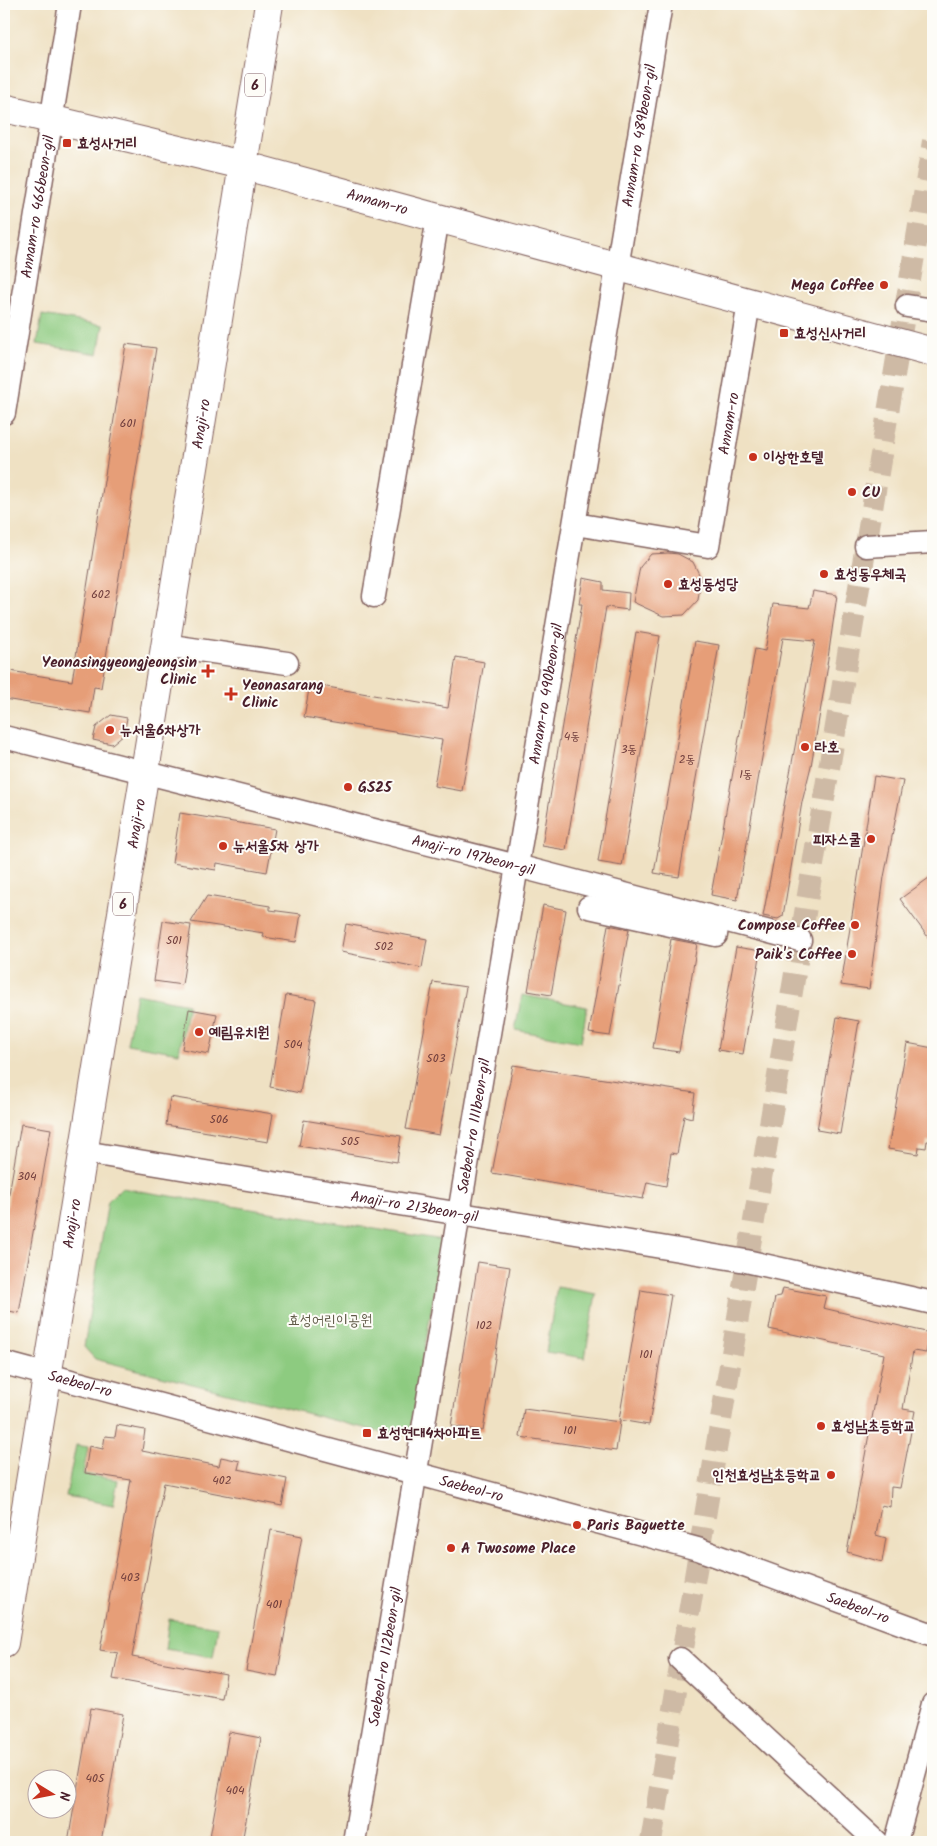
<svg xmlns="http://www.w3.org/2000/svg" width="937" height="1846" font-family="Kalam,'Poor Story',sans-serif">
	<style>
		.green { fill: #8dcb80; stroke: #6c7556 }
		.building { fill: #e69e78 }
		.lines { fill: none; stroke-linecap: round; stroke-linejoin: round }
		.minor-tunnel { stroke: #cebaa5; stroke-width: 22; stroke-dasharray: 22 11; stroke-linecap: butt }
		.minor-casing { stroke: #846360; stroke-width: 25 }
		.major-casing { stroke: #846360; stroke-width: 30 }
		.minor { stroke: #fff; stroke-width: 22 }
		.major { stroke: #fff; stroke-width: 28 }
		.poi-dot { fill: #c8321e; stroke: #fdfcf7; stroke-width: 2 }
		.labels { text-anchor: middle; stroke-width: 4; stroke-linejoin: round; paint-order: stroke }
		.number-label { font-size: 12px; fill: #713f3e }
		.shield { fill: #fdfcf7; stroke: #806168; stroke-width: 1 }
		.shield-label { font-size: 14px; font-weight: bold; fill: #4a1f2b }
		.street-label { font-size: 15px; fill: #4a1f2b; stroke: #fdfcf7 }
		.poi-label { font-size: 15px; font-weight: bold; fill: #4a1f2b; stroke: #fdfcf7; text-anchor: start }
		.park-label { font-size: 15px; fill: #615b49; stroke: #fdfcf7 }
	</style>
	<rect width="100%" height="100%" fill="#fdfcf7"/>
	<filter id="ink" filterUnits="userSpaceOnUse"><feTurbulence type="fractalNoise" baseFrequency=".02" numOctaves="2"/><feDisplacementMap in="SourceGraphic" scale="10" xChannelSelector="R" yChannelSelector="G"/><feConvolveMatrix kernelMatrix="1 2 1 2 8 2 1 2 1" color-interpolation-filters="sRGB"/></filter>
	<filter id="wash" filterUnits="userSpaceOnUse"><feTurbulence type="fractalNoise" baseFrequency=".0096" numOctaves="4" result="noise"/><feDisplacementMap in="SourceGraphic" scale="20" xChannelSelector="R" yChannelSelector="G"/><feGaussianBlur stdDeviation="1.12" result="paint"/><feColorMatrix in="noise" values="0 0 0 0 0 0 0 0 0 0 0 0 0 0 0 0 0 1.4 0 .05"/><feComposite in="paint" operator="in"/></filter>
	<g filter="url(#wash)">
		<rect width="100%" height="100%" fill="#efe1c3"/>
		<path class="green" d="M42,315L103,325L98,354L37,344Z
			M136,994L188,1004L179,1053L127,1044Z
			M522,995L587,1007L581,1042L515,1030Z
			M121,1188L443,1240L411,1431L395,1436L95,1359L84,1347L108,1201Z
			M557,1287L596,1294L585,1358L546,1352Z
			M76,1445L88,1447L83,1474L118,1480L113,1505L66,1496Z
			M169,1619L218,1627L213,1657L165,1649Z"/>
		<g id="blocks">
			<path class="building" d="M126,344L156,348L101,688L94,687L90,713L4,699V670L72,681Z
				M668,553L678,554L693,562L701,578L698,600L684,615L663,616L633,602L640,567L651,554Z
				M583,578L603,582V590L629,593L628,610L606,607L566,850L542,846L582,604H579Z
				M813,591L837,595L827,665H828L811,766L802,802L783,916L778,919L763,916L815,641L783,638L737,900L711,895L755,649L765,651L773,604L809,608Z
				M636,632L660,636L622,866L598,862Z
				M695,641L719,645L679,877L654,873Z
				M456,657L484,662L462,791L434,786L442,740L304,717L310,684L448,708Z
				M111,715L127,718L124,734L112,744L93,740L96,727Z
				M874,776L903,781L884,877L869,989L841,985Z
				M180,813L275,829L267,872L217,863L216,870L172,863Z
				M933,875V944L900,899Z
				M207,896L270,906V910L301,914L296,942L263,937L264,933L191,922Z
				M543,905L566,910L551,995L528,991Z
				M163,921L191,925L182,985L154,981Z
				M346,924L427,939L422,968L341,952Z
				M608,925L629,929L610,1036L589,1033Z
				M671,939L697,944L679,1052L653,1048Z
				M736,947L761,951L743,1054L718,1050Z
				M433,982L466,987L439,1135L406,1129Z
				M286,995L316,1000L300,1093L270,1087Z
				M189,1009L217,1014L209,1054L182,1049Z
				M837,1017L859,1021L840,1134L817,1130Z
				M907,1043L933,1048V1142L927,1141L926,1148L919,1147L918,1154L888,1149Z
				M513,1065L695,1093L692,1118L684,1116L677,1154L671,1153L666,1186L647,1182L643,1199L492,1173Z
				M170,1097L273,1114L268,1142L166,1125Z
				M304,1120L401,1136L397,1162L299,1146Z
				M21,1124L51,1129L19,1313L4,1310V1223Z
				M478,1262L510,1267L483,1431L451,1426Z
				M783,1288L826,1296L823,1308L930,1333L926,1353L913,1351L903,1409L915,1411L900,1488L891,1487L890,1507L881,1505L876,1535L886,1538L882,1562L847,1552L884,1354L769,1329L775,1297L781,1296Z
				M641,1290L671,1295L649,1425L619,1420Z
				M524,1409L620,1422L616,1451L520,1437Z
				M117,1425L145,1430L142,1451L219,1466L221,1457L240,1461L238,1469L287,1479L282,1506L164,1483L132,1657L226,1674L222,1699L113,1679L118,1653L100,1650L131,1480L85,1473L89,1446L103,1449L105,1436L115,1437Z
				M271,1530L302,1536L277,1677L246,1671Z
				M91,1708L123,1714L101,1842H68Z
				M229,1732L261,1738L242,1842H209Z"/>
		</g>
	</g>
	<g filter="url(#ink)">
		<use href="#blocks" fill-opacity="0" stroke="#846360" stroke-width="1"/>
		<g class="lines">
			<path class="minor-tunnel" d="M651,1842L933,141"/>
			<g class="minor-casing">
				<g id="minor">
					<path d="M907,306L933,310"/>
					<path id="s1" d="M4,413L70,4"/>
					<path id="s2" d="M575,524L708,546L749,303"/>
					<path d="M866,546L933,542"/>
					<path d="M374,596L438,218"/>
					<path d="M165,645L287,663"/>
					<path id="s3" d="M4,737L517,866L800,940"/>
					<path d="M589,907L716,935L718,919"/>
					<path id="s4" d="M84,1152L746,1261L933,1303"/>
					<path id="s5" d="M4,1363L698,1549L933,1635"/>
					<path d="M680,1659L877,1842"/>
					<path id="s6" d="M354,1842L661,4"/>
					<path d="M896,1842L933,1704"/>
				</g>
			</g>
			<g class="major-casing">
				<g id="major">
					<path id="s7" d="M4,108L242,165L933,352"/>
					<path id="s8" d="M4,1643L269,4"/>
				</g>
			</g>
			<use href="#minor" class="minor"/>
			<use href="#major" class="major"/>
		</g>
	</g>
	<g class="poi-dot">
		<rect x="62" y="138" width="10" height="10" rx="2.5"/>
		<circle cx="884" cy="285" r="5"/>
		<rect x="779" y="328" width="10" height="10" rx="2.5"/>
		<circle cx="753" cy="457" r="5"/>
		<circle cx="852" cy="492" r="5"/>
		<circle cx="824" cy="574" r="5"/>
		<circle cx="668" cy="584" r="5"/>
		<path d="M205.5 663.5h5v5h5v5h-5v5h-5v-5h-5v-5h5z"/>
		<path d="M228.5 686.5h5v5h5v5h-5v5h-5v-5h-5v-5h5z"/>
		<circle cx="110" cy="730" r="5"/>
		<circle cx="805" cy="747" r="5"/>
		<circle cx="348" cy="787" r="5"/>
		<circle cx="871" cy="839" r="5"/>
		<circle cx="223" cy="846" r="5"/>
		<circle cx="855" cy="925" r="5"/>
		<circle cx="852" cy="954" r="5"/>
		<circle cx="199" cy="1032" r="5"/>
		<circle cx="821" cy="1426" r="5"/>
		<rect x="362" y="1428" width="10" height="10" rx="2.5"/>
		<circle cx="831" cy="1475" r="5"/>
		<circle cx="577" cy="1525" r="5"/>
		<circle cx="451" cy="1548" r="5"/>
	</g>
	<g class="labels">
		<g class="number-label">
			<text x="128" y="427">601</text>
			<text x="101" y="598">602</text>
			<text x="572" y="740">4동</text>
			<text x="629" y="753">3동</text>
			<text x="687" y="763">2동</text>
			<text x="746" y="778">1동</text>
			<text x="174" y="944">501</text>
			<text x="384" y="950">502</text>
			<text x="293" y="1048">504</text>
			<text x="436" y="1062">503</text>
			<text x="219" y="1123">506</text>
			<text x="350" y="1145">505</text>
			<text x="27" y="1180">304</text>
			<text x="484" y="1329">102</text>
			<text x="646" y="1358">101</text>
			<text x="570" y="1434">101</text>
			<text x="222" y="1484">402</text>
			<text x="130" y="1581">403</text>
			<text x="274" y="1608">401</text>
			<text x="95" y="1782">405</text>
			<text x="235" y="1794">404</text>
		</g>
		<g class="shield">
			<rect x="245" y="73.5" width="20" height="23" rx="4"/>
			<rect x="113" y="892.5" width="20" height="23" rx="4"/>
		</g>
		<g class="shield-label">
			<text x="255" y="90">6</text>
			<text x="123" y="909">6</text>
		</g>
		<g class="street-label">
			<text dy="5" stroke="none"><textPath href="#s6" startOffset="1730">Annam-ro 489beon-gil</textPath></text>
			<text dy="5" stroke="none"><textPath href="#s7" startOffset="385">Annam-ro</textPath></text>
			<text dy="5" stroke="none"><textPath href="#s1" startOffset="209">Annam-ro 466beon-gil</textPath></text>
			<text dy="5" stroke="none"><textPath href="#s8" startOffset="1235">Anaji-ro</textPath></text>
			<text dy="5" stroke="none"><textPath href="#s2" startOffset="259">Annam-ro</textPath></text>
			<text dy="5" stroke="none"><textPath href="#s6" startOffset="1164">Annam-ro 490beon-gil</textPath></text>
			<text dy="5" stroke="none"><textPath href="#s8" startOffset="830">Anaji-ro</textPath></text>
			<text dy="5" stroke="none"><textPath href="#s3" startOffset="484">Anaji-ro 197beon-gil</textPath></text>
			<text dy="5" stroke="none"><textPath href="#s6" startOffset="726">Saebeol-ro 111beon-gil</textPath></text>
			<text dy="5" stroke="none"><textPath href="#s4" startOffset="335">Anaji-ro 213beon-gil</textPath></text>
			<text dy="5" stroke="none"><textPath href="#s8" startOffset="425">Anaji-ro</textPath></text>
			<text dy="5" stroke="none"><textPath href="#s5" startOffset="79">Saebeol-ro</textPath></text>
			<text dy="5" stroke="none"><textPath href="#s5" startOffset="484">Saebeol-ro</textPath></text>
			<text dy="5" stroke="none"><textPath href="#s5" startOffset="889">Saebeol-ro</textPath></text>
			<text dy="5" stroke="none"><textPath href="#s6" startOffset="188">Saebeol-ro 112beon-gil</textPath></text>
		</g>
		<g class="poi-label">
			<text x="77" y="148">효성사거리</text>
			<text x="874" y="290" text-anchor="end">Mega Coffee</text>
			<text x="794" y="338">효성신사거리</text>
			<text x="763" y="462">이상한호텔</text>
			<text x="862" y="497">CU</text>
			<text x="834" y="579">효성동우체국</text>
			<text x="678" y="589">효성동성당</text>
			<text x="197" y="667" text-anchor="end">Yeonasingyeongjeongsin<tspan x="197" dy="17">Clinic</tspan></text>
			<text x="242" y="690">Yeonasarang<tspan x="242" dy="17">Clinic</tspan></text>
			<text x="120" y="735">뉴서울6차상가</text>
			<text x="815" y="752">라호</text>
			<text x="358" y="792">GS25</text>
			<text x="861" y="844" text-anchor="end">피자스쿨</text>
			<text x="233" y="851">뉴서울5차 상가</text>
			<text x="845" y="930" text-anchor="end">Compose Coffee</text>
			<text x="842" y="959" text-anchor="end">Paik's Coffee</text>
			<text x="209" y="1037">예림유치원</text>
			<text x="831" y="1431">효성남초등학교</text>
			<text x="377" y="1438">효성현대4차아파트</text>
			<text x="821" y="1480" text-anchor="end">인천효성남초등학교</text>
			<text x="587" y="1530">Paris Baguette</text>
			<text x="461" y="1553">A Twosome Place</text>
		</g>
		<g class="park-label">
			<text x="330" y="1325">효성어린이공원</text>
		</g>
	</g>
	<rect width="937" height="1846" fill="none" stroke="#fdfcf7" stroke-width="20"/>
	<g transform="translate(52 1794) rotate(100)"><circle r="24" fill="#fdfcf7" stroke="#b5a4a5"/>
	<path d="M0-4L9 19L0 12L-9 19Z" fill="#c8321e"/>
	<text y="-8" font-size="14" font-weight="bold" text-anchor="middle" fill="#4a1f2b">N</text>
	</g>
</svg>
